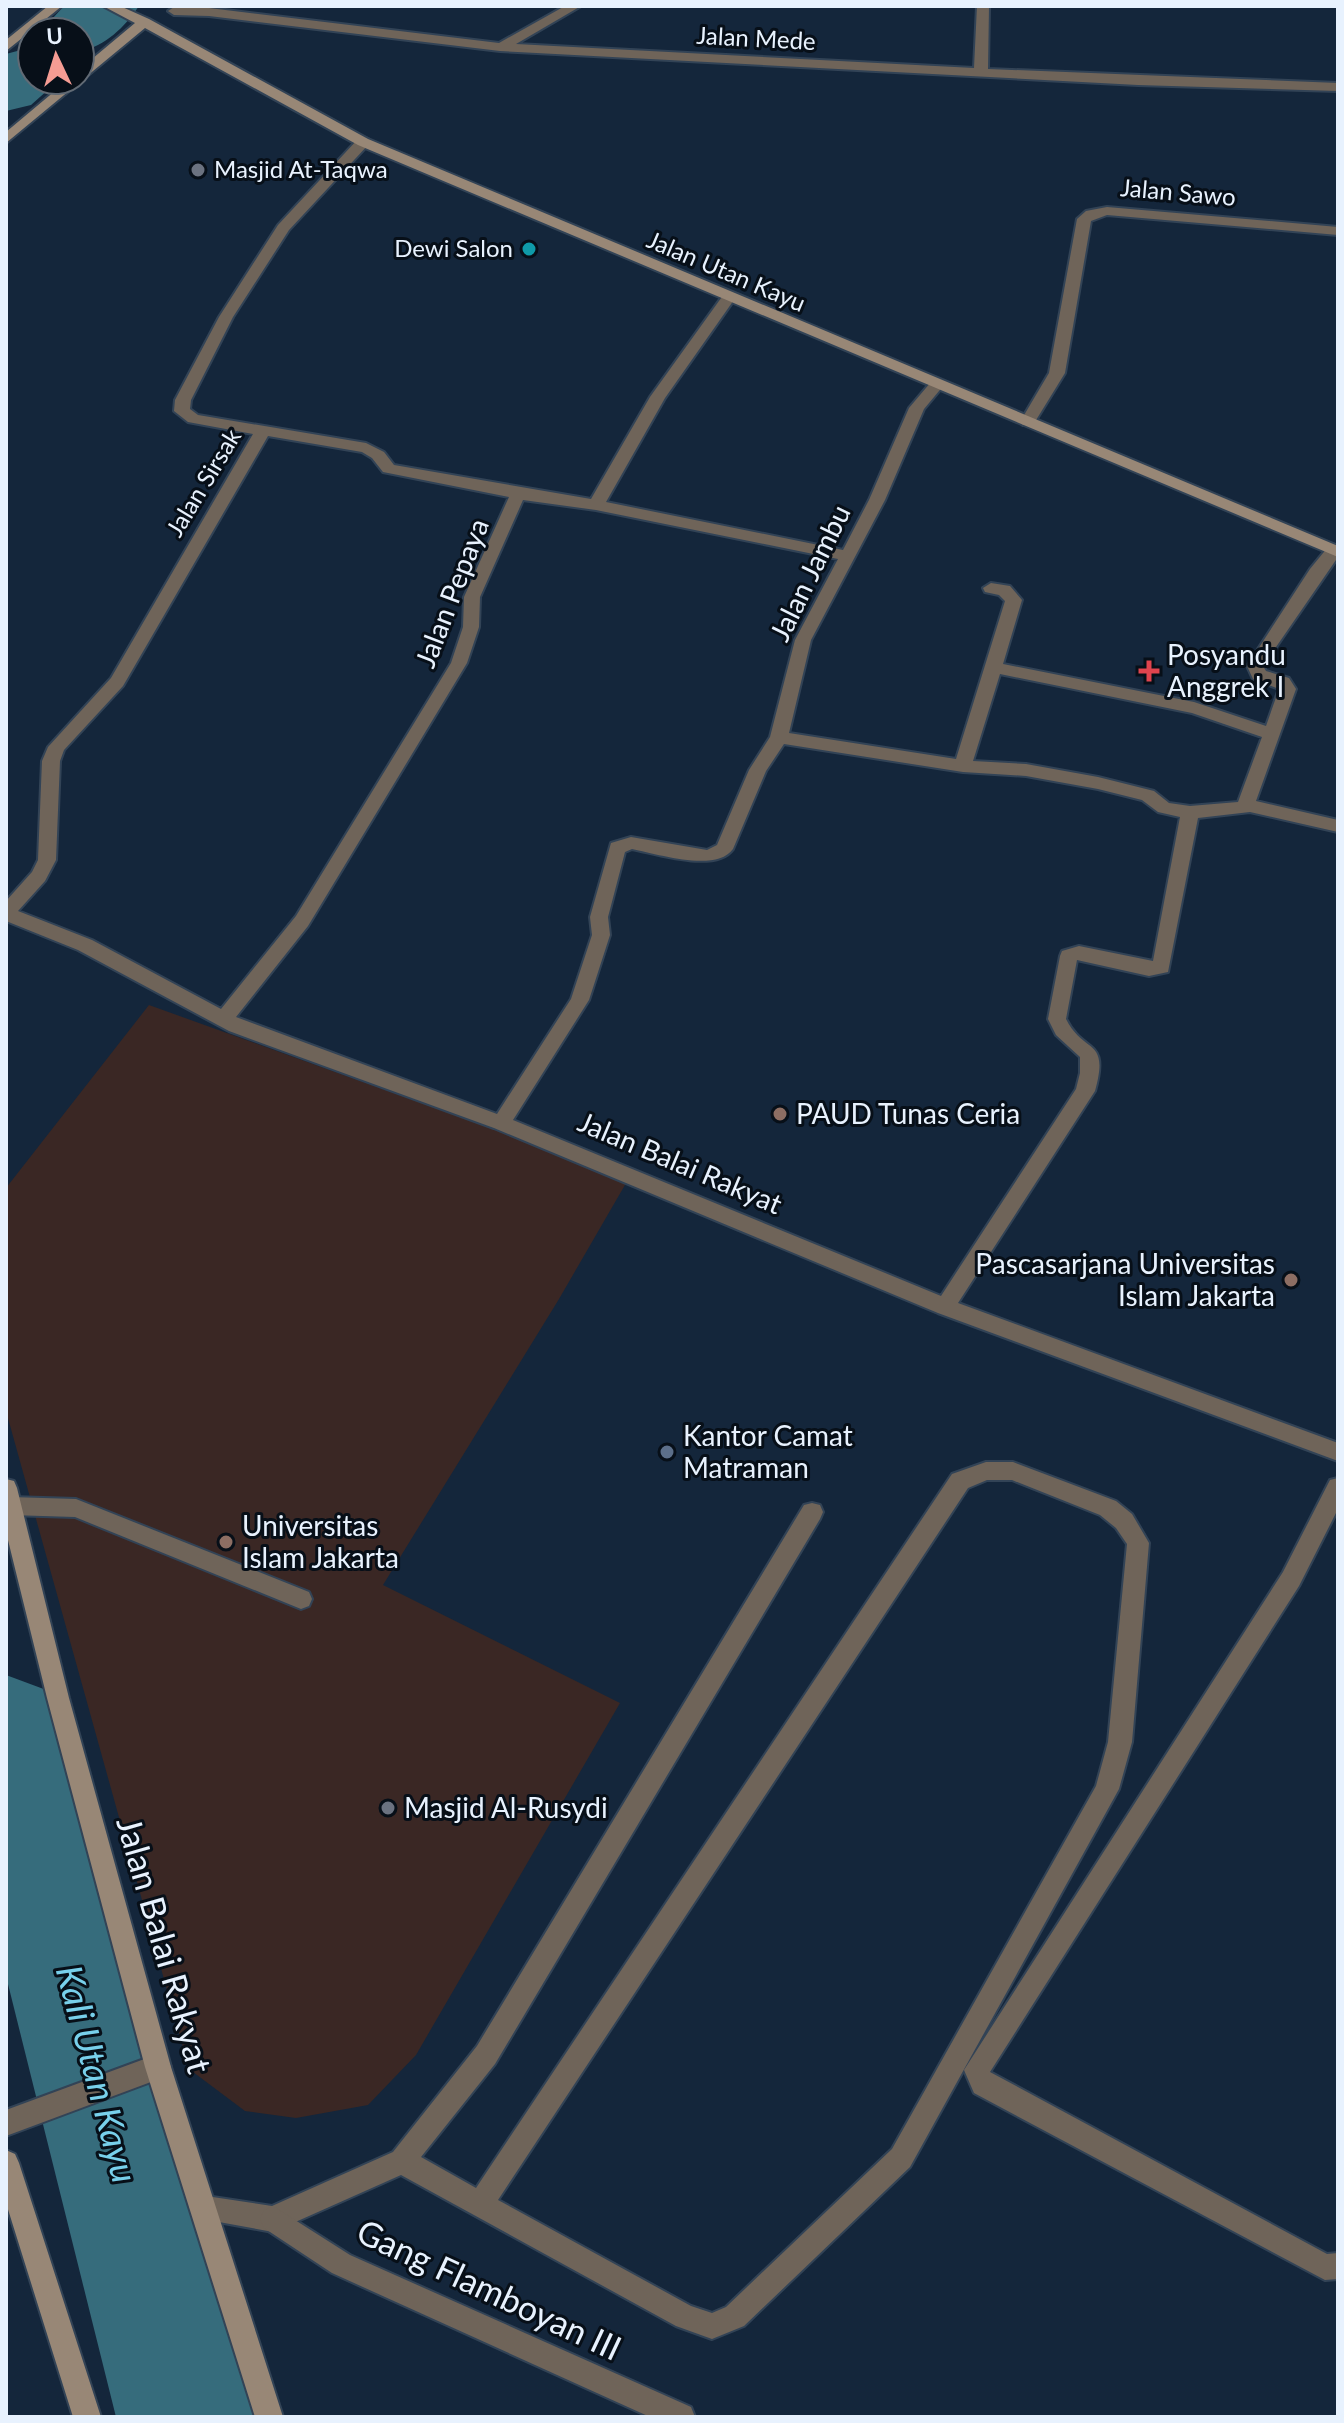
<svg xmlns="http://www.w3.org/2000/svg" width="1344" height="2423" font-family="Lato,sans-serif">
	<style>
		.education { fill: #3a2724 }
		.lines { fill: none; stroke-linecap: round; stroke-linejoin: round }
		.river { fill: #366c7c; fill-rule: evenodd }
		.lane-casing { stroke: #324356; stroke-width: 4 }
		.street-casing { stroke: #324356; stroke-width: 4 }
		.secondary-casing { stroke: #324356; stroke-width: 4 }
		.lane { fill: #6f6459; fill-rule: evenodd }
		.street { fill: #6f6459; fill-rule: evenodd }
		.secondary { fill: #988776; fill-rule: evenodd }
		.worship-dot { fill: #6b7280; stroke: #070f18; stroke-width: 3 }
		.culture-dot { fill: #0f9aa8; stroke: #070f18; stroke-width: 3 }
		.health-dot { fill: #e0444e; stroke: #070f18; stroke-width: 3 }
		.education-dot { fill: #8d6e63; stroke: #070f18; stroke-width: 3 }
		.service-dot { fill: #5c6f8a; stroke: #070f18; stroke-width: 3 }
		.labels { text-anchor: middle; stroke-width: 6; stroke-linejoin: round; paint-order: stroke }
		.far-street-label { font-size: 24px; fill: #e8f2fe; stroke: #070f18 }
		.far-poi-label { font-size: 24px; fill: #e8f2fe; stroke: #070f18; text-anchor: start }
		.street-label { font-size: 28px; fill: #e8f2fe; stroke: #070f18 }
		.poi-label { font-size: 28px; fill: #e8f2fe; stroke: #070f18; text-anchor: start }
		.near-street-label { font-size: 34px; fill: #e8f2fe; stroke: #070f18 }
		.near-water-label { font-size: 36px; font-style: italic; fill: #78d0eb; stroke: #070f18 }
	</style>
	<rect width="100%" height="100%" fill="#14263b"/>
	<path class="education" d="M149,1005L629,1178L559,1299L383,1585L620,1703L416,2055L368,2105L296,2118L245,2111L189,2069L6,1411V1188Z"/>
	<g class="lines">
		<path class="river" d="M64,6H139C124,28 106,45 80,52V32H40Z
			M32,47V80H59L31,105L6,111V54Z
			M6,1675L49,1691L67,1731L260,2417H116L6,1976Z"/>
		<g class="lane-casing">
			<path id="lane" d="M986,1462H1013L1116,1501L1132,1514L1149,1543L1132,1742L1119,1789L910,2167L744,2326L712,2339L676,2326L401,2175L273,2232L197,2218L193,2209L197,2200L206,2196L272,2206L393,2152L477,2046L804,1505L812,1503L820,1505L823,1512L820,1519L495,2064L421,2157L476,2188L952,1474ZM987,1480H1012L1100,1515L1116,1528L1127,1544L1108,1742L1096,1786L892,2149L726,2307L712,2313L691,2306L498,2200L968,1488Z
				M10,1497L76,1499L309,1592L312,1599L309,1606L301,1609L75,1517L10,1515L6,1514V1498Z"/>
		</g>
		<g class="street-casing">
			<path id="street" d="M565,6H581L516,44L974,68L977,6H989L988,69L1338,83V91L1138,85L500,51L209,16L174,15L168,11L174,7L209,8L499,43Z
				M363,138L368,139V145L289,230L233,317L191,400L190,409L198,415L366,443L384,452L394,465L591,499L650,397L724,294L729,293L736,297L665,398L606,502L843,550L869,500L909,408L931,382H941L944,385L924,409L885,500L811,640L789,733L956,759L1005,601L999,595L985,592L983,588L991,583L1010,586L1022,600L1003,664L1194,702L1266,726L1279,689L1253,679L1247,666L1310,569L1328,547H1338V557L1263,666L1266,671L1289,678L1296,689L1256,801L1338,820V832L1250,812L1198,818L1168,972L1149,976L1077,960L1066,1019C1084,1055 1110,1037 1095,1091L958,1303L1338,1443V1461L938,1313L494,1128L229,1031L78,950L6,921V901L32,872L38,860L42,761L48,747L111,678L253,434L188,422L174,411L175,400L219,317L278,225L358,139ZM268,436L362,452L372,458L383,472L509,497L464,597L463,627L451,663L296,916L221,1009L92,940L18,911L45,881L56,860L60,761L64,750L123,686ZM523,500L596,510L838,559L795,640L770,737L749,770L717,845L707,850L631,837L611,843L590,917L592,935L571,999L497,1114L236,1017L308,926L467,663L479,627L480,597ZM1000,674L1192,713L1262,737L1238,802L1190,806L1169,803L1154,791L1098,777L1026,764L973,761ZM784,744L963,772L1026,776L1098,789L1142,800L1158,812L1180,817L1153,961L1079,946L1062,951L1060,956L1048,1019L1056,1035L1080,1057V1073L1076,1089L941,1296L513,1120L589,1000L610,935L608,917L625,852L632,849C658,854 716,873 733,849L766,771Z
				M1107,207L1338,227V235L1107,215L1091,221L1065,373L1033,425H1023L1020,422L1049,373L1077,219L1086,211Z
				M1338,1478V1509L1299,1586L990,2072L1327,2254L1338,2253V2279L1325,2280L974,2093L964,2070L1283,1572L1330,1480Z
				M158,2054L167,2058L171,2067L167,2076L6,2136V2110Z
				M273,2206L350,2255L691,2407L695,2417H650L332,2273L264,2228L260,2219L264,2210Z"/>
		</g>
		<g class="secondary-casing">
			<path id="secondary" d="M48,6H62L6,51V40Z
				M103,6H120L149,19L368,139L1338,546V557L358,145L145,28L6,143V132L68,80H80V69L135,23Z
				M6,1479L14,1481L17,1488L69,1698L171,2067L283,2417H255L145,2067L47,1698L6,1532Z
				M6,2150L15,2154L19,2163L101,2417H73L6,2203Z"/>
		</g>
		<use href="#lane" class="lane"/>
		<use href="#street" class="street"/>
		<use href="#secondary" class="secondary"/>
	</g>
	<g class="worship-dot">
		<circle cx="198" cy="170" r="8"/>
		<circle cx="388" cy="1808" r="8"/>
	</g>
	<circle class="culture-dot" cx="529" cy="249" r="8"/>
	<path class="health-dot" d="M1145 659h8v8h8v8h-8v8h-8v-8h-8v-8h8z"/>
	<g class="education-dot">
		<circle cx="780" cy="1114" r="8"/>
		<circle cx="1291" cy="1280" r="8"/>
		<circle cx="226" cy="1542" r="8"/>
	</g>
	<circle class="service-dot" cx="667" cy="1452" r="8"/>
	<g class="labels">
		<g class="far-street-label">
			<text transform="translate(756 39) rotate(3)" y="8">Jalan Mede</text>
			<text transform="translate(1178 193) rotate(5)" y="8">Jalan Sawo</text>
			<text transform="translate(726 272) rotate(23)" y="8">Jalan Utan Kayu</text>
			<text transform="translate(204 483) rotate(-59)" y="8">Jalan Sirsak</text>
		</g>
		<g class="far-poi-label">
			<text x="214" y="178">Masjid At-Taqwa</text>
			<text x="513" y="257" text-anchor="end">Dewi Salon</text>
		</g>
		<g class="street-label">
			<text transform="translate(810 573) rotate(-64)" y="10">Jalan Jambu</text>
			<text transform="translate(452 593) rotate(-69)" y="10">Jalan Pepaya</text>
			<text transform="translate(680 1163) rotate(23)" y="10">Jalan Balai Rakyat</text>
		</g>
		<g class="poi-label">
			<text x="1167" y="665">Posyandu<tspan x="1167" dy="32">Anggrek I</tspan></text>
			<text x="796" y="1124">PAUD Tunas Ceria</text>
			<text x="1275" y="1274" text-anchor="end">Pascasarjana Universitas<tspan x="1275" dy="32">Islam Jakarta</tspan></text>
			<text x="683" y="1446">Kantor Camat<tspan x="683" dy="32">Matraman</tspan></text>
			<text x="242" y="1536">Universitas<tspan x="242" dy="32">Islam Jakarta</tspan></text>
			<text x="404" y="1818">Masjid Al-Rusydi</text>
		</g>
		<g class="near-street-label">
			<text transform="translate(164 1945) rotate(74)" y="12">Jalan Balai Rakyat</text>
			<text transform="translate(489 2290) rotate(25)" y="12">Gang Flamboyan III</text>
		</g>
		<g class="near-water-label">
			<text transform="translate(97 2074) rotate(75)" y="13">Kali Utan Kayu</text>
		</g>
	</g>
	<rect width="1344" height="2423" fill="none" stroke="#e8f2fe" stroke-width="16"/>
	<g transform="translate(56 56) rotate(356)"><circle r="38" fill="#070f18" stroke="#616a74" stroke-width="2"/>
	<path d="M0-6L14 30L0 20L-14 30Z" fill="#f59c93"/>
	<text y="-12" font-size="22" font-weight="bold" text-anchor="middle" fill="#e8f2fe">U</text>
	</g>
</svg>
